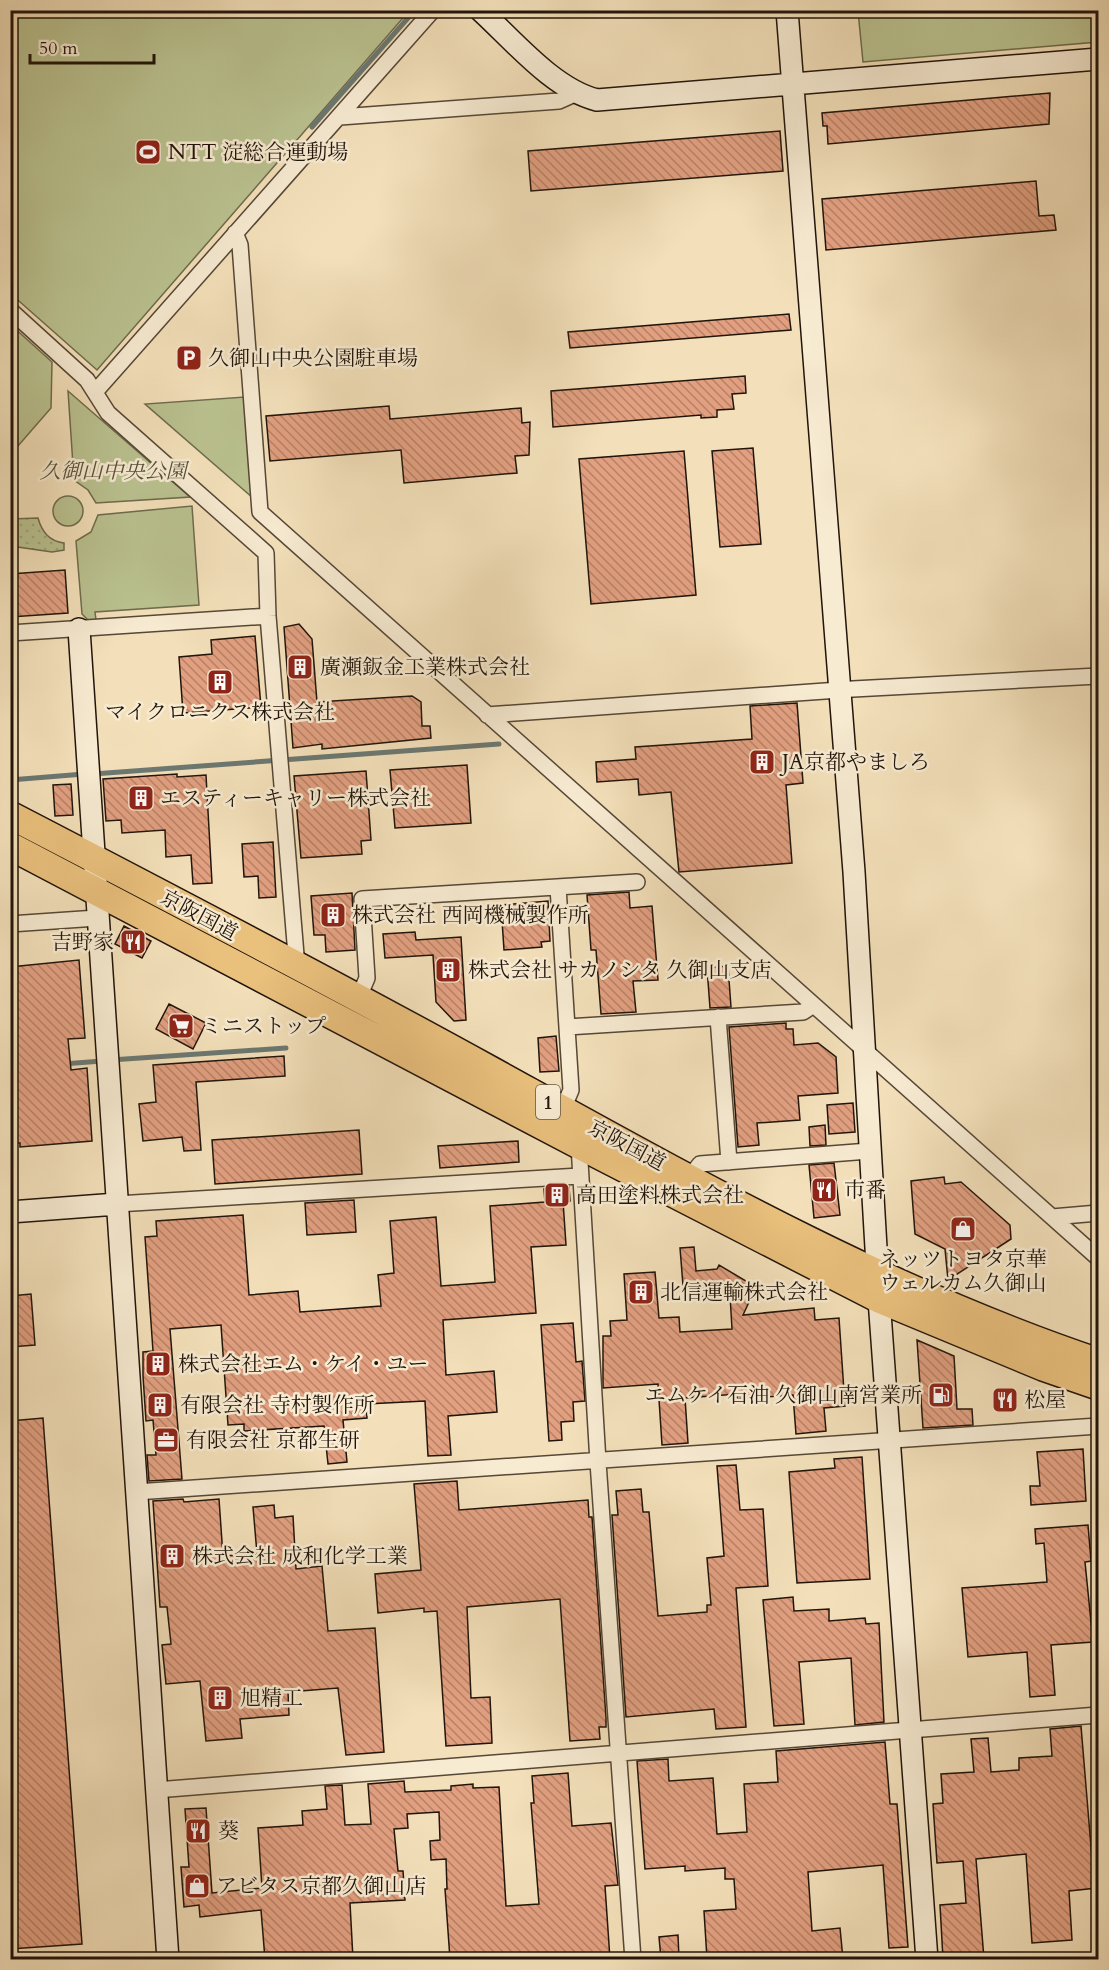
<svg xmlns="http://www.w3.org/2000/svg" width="1109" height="1970" font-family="Cardo,'Noto Serif JP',serif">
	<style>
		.grass { fill: url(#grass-dots); stroke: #6e6b4d; stroke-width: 1.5 }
		.park { fill: #bac290; stroke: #6e6b4d; stroke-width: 1.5 }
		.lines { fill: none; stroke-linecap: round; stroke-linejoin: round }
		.stream { stroke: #6b7872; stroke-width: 5 }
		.building { fill: url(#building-back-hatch); stroke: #21140a; stroke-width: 1.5 }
		.street-casing { stroke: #564736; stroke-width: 18 }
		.secondary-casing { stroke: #21140a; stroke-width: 24 }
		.highway-casing { stroke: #21140a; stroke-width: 30 }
		.street { stroke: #f7ebd2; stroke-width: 15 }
		.secondary { stroke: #f7ebd2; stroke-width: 21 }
		.highway { stroke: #eac07d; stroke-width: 27 }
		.labels { text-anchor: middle; stroke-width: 5; stroke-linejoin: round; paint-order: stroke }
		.shield { fill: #f7ebd2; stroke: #615446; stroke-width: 1.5 }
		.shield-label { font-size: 20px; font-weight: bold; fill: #21140a }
		.poi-label { font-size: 21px; fill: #21140a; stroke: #f7ebd2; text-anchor: start }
		.park-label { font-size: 21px; font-style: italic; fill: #575139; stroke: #f7ebd2 }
		.street-label { font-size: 21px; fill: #21140a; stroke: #f7ebd2 }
	</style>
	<defs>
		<pattern id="grass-dots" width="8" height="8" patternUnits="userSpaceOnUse" patternTransform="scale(1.5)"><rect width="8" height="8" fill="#bac290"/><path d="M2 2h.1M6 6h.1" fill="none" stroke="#a0a67b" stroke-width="1.8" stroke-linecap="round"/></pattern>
		<pattern id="building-back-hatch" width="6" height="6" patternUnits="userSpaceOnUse" patternTransform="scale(1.5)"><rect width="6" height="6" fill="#e2a081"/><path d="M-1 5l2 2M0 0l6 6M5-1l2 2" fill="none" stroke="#b78168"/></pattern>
	</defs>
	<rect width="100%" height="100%" fill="#f3e0ba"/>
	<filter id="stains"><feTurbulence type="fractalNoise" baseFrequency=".00333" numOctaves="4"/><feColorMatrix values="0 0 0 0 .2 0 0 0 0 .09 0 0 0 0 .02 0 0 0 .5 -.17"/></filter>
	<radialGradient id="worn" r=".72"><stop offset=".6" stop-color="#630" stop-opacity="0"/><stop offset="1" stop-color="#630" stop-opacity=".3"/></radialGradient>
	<path class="grass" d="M38,518C42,532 49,541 64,543V550L52,552L11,546V519Z"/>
	<path class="park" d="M11,10H409V11L97,370L11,294Z
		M858,11H1098V42L863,62Z
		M11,325L52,362L51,408L11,454Z
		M68,391L190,497L96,503L88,490L74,480Z
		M245,397L253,498L145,404Z
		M53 511a15 15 0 1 1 30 0a15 15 0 1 1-30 0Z
		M192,506L199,605L95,612L96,620H88L82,614L76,541L91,532L98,515Z"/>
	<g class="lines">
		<path class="stream" d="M312,127L415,10
			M93,774L499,744
			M10,780L84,774
			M111,1060L286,1048
			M63,1064L102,1061"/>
	</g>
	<path class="building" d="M1050,93L1049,124L828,144L827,126H823L822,113Z
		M780,131L783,171L531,191L528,151Z
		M1036,181L1039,216L1054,215L1056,230L826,250L822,199Z
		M789,314L791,330L570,348L568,332Z
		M745,376L746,393L732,394L734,409L717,410V417L701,418V415L553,427L551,391Z
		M389,406L390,419L521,408L522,423L530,422L529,455L515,456L517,473L404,483L401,450L270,461L266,416Z
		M753,448L761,544L720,547L712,451Z
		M684,451L696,595L591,604L579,459Z
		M65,570L68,613L10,617V574Z
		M299,624L312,639L317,702L412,696L421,702L422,726H430L431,738L322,749V744L293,748L284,627Z
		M255,636L261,707L183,713L179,657L212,654L211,640Z
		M797,703L803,783L786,785L792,863L679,872L671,792L639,795L638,779L597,782L596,762L636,759L635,747L752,739L750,706Z
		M467,765L471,823L395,828L390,770Z
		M366,771L371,840L361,841L362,854L301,858L294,776Z
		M177,774V777L206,775L212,883L193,884L191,855L166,857L165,830L122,833L121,820L106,821L103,779Z
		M71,784L73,815L55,816L53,785Z
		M273,842L276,897L259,898L258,876L244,877L242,844Z
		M629,892L630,908L652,906L658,980L633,981L636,1012L601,1014L596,950H591L587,895Z
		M352,893L355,950L326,952L325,935H314L311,896Z
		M548,901L550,941L541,942L542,947L504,950L501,905Z
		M124,926L151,941L142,958L115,944Z
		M415,932L416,940L461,937L466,1020L454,1021L436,1002L433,955L385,958L383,934Z
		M79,960L85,1038L68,1039L71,1070L87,1068L92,1141L20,1147V1143H10V967Z
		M728,966L731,1007L710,1008L707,968Z
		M169,1004L206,1023L193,1049L156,1029Z
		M786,1023V1029H793L794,1045L818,1043L836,1057L838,1093L798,1096L800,1120L757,1123L759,1145L738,1147L729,1027Z
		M556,1036L559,1071L540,1072L538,1038Z
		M284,1056L285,1076L196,1082L201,1150L184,1151L182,1137L143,1141L139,1104L156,1102L153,1065Z
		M853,1103L855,1132L829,1134L827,1105Z
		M825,1125L826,1145L810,1146L809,1127Z
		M359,1130L362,1174L215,1184L212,1140Z
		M518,1141L519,1162L440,1168L438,1146Z
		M834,1163L840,1215L814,1218L809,1165Z
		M944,1177L945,1184L961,1182L1010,1225L1011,1239L948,1280L945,1249L915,1234L911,1181Z
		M569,1187L570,1201H563L566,1245L531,1247L536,1313L443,1320L446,1375L494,1371L497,1412L448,1416L451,1455L428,1456L425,1401L366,1404L367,1418L343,1420L347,1462L328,1464L324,1426L244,1431V1424L228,1425L221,1325L170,1329L182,1479L149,1481L147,1455H156L153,1420L146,1421L143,1376V1352L153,1351L145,1237L157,1236L156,1221L243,1215L249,1295L298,1291L300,1312L381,1306L378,1275L394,1273L390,1221L436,1217L441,1286L495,1282L490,1206L545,1202L544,1189Z
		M354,1200L356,1232L307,1235L305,1203Z
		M694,1247L696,1271L717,1269L719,1265L756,1287L743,1315L814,1308L815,1320L839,1318L845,1406L824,1408L826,1431L796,1434L793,1395L737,1399V1394L685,1398L688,1443L662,1445L658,1384L603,1388V1336H611L610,1321L627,1320L624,1274L655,1272L659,1318L679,1317L680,1332L732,1329L730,1295L684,1298L680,1248Z
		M31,1294L35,1345L10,1347V1296Z
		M573,1323L576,1362L582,1361L585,1401L573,1402L574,1421L561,1422L562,1440L549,1441L541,1325Z
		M917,1340L954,1356L957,1409H972L973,1425L923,1428Z
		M43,1418L82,1944L10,1949V1421Z
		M1083,1449L1086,1501L1031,1505L1030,1486H1040L1037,1452Z
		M862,1457L870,1579L797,1583L789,1472L835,1468L834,1459Z
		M736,1465L740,1510L763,1509L768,1586L736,1588L746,1727L716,1729L714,1709L626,1717L612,1515H618L616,1491L641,1489L643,1512H649L658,1616L707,1612V1605H711L707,1558L724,1556L717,1466Z
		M457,1481L459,1510L588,1500L589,1517H592L606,1718V1727H599L600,1739L570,1741L560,1599L467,1607L471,1698L490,1697L492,1743L446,1746L437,1611L424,1612V1608L378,1613L375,1574L421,1570L414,1484Z
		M183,1499L184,1502L219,1499L223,1556L257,1554L253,1507L274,1505L275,1518L293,1516L296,1569L322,1566L328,1631L375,1628L384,1752L346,1755L338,1688L288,1692L289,1715L240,1719L242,1738L206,1741L200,1681L166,1684L162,1645L171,1644L167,1607H160L153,1501Z
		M1088,1525L1091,1561L1085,1562L1093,1642L1051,1645L1055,1695L1030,1697L1027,1652L968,1657L962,1588L1047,1582L1044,1543L1036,1544L1035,1529Z
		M793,1597L794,1611L829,1609V1621L865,1618L866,1624L879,1623L884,1722L855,1725L851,1658L799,1662L804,1724L774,1726L763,1600Z
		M1081,1726L1093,1871L1096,1870L1097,1888L1069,1891L1072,1940L1032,1943L1026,1854L976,1859L984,1959H943L940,1905L966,1903L963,1861L937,1863L933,1804L943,1803L941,1774L974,1772L971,1739L988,1738L991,1772L1019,1770V1758L1052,1756L1050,1729Z
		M885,1742L890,1804H897L908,1947L889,1948L883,1865L808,1872L812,1931L840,1928L843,1959H707L704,1911L736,1909L734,1879H725V1868L685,1871V1866L645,1869L637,1761L668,1759L669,1781L713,1778L717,1834L747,1832L744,1784L778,1782L776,1751Z
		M568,1773L572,1826L611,1823L618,1885L605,1886L610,1959H450L445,1889H447L446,1859L431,1860L430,1841L440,1840L439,1812L407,1814L408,1828L394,1829L398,1871H403L405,1900L350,1903L353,1959H265L261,1910L200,1917L199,1905L184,1907L181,1867H189L185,1809L206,1808L212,1893L262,1888L258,1828L303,1825L302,1811L327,1809L325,1786L342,1785L345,1825L371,1824L368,1784L404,1781L405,1792L451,1790V1786L473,1784V1788L499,1787L506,1906L539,1904L531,1803H534L532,1776Z
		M678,1935L679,1959H661L659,1937Z"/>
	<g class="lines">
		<g class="street-casing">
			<path id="street" d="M340,117L559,101L577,93
				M235,233L240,245L260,512L1098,1258
				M10,310L87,380L108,413L266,553L268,616L297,967
				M95,392L433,10
				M10,633L268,616
				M487,715L853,689L1098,676
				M558,887L571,1090L563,1109
				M10,924L97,918
				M359,997L367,978L362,899L637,882
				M718,1017L729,1162
				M567,1027L803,1012L812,1006
				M579,1145L598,1462L633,1960
				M689,1178L700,1164L869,1151
				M117,1204L580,1176
				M1052,1217L1098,1213
				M136,1492L1098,1426
				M156,1790L1098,1715"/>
		</g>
		<g class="secondary-casing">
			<path id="secondary" d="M480,10C513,40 553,89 597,100L1098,59
				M787,10L854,872L879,1299L927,1960
				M79,629L168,1960
				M10,1212L117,1204"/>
		</g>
		<g class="highway-casing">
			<path id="highway" d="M10,815C170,898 329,981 487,1068C685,1177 883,1290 1098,1362
				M10,846L579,1145L879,1299L1043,1367L1098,1386"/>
		</g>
		<use href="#street" class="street"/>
		<use href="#secondary" class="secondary"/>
		<use href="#highway" class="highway"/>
	</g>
	<defs>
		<g id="stadium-square" transform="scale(1.35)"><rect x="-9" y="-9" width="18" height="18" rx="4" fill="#8f2418" stroke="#f7ebd2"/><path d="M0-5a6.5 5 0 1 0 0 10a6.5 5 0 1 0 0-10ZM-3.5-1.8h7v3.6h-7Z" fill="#fff"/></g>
		<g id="parking-square" transform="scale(1.35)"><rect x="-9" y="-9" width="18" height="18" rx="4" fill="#8f2418" stroke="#f7ebd2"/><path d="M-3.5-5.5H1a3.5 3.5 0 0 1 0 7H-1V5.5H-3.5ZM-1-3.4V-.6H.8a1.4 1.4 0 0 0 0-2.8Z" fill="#fff"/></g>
		<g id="building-square" transform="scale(1.35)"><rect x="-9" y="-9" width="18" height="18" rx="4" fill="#8f2418" stroke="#f7ebd2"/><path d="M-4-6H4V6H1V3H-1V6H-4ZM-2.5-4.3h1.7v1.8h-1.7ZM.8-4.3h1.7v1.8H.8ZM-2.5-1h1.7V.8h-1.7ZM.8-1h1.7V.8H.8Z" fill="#fff"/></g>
		<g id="restaurant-square" transform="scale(1.35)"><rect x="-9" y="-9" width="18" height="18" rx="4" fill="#8f2418" stroke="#f7ebd2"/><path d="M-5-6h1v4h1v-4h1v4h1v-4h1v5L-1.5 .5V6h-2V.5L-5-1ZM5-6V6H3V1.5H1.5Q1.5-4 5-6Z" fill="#fff"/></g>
		<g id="supermarket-square" transform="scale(1.35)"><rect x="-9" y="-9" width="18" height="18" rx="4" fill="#8f2418" stroke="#f7ebd2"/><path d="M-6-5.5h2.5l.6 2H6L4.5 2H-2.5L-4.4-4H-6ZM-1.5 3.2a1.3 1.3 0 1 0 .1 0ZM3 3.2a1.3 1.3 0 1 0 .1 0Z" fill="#fff"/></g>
		<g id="shop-square" transform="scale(1.35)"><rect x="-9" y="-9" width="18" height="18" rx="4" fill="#8f2418" stroke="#f7ebd2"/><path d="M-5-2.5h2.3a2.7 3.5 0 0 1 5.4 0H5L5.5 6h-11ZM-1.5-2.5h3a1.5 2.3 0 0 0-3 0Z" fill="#fff"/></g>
		<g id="fuel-square" transform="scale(1.35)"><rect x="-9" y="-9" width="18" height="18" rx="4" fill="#8f2418" stroke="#f7ebd2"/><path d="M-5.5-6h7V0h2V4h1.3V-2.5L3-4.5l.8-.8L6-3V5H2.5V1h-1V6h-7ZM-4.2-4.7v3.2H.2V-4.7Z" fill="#fff"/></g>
		<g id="office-square" transform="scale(1.35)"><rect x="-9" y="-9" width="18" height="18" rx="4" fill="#8f2418" stroke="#f7ebd2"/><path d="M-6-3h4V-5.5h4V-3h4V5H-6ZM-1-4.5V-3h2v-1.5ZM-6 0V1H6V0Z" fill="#fff"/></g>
	</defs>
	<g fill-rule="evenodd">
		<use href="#stadium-square" x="148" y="152"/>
		<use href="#parking-square" x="189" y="358"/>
		<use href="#building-square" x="300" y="667"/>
		<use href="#building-square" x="220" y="682"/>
		<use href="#building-square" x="762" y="762"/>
		<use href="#building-square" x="141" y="798"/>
		<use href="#building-square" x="333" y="915"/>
		<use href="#restaurant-square" x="133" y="942"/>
		<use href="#building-square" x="448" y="970"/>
		<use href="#supermarket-square" x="181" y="1026"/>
		<use href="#restaurant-square" x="824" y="1190"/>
		<use href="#building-square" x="557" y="1195"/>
		<use href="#shop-square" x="963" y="1229"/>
		<use href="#building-square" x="641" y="1292"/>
		<use href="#building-square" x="158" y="1364"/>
		<use href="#fuel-square" x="941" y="1395"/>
		<use href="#restaurant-square" x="1005" y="1400"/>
		<use href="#building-square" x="160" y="1405"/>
		<use href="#office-square" x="166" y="1440"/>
		<use href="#building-square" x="172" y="1556"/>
		<use href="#building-square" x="220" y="1698"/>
		<use href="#restaurant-square" x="198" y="1831"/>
		<use href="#shop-square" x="197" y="1886"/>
	</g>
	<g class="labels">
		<rect class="shield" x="536" y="1085" width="24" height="34" rx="4.5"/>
		<g class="shield-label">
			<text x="548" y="1109">1</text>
		</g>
		<g class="poi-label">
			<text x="168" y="159">NTT 淀総合運動場</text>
			<text x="208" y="365">久御山中央公園駐車場</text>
			<text x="320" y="674">廣瀬鈑金工業株式会社</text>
			<text x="220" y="719" text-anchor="middle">マイクロニクス株式会社</text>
			<text x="782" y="769">JA京都やましろ</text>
			<text x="160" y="805">エスティーキャリー株式会社</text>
			<text x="352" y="922">株式会社 西岡機械製作所</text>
			<text x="114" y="949" text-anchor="end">吉野家</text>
			<text x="468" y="977">株式会社 サカノシタ 久御山支店</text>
			<text x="201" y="1033">ミニストップ</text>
			<text x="844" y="1197">市番</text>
			<text x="576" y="1202">高田塗料株式会社</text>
			<text x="963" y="1266" text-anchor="middle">ネッツトヨタ京華<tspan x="963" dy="24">ウェルカム久御山</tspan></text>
			<text x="660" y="1299">北信運輸株式会社</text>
			<text x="178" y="1371">株式会社エム・ケイ・ユー</text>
			<text x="922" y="1402" text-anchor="end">エムケイ石油 久御山南営業所</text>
			<text x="1024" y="1407">松屋</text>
			<text x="180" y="1412">有限会社 寺村製作所</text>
			<text x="186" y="1447">有限会社 京都生研</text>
			<text x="192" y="1563">株式会社 成和化学工業</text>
			<text x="240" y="1705">旭精工</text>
			<text x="218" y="1838">葵</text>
			<text x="216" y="1893">アビタス京都久御山店</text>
		</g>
		<g class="park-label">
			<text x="113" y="478">久御山中央公園</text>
		</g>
		<g class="street-label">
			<text transform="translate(199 915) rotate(28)" y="7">京阪国道</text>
			<text transform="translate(627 1145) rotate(28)" y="7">京阪国道</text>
		</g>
	</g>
	<rect width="1109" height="1970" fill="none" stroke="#f3e0ba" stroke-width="36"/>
	<rect x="12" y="12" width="1085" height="1946" fill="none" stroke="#21140a" stroke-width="3"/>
	<rect x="18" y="18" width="1073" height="1934" fill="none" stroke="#21140a" stroke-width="1.5"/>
	<path d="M30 54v9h124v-9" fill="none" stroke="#21140a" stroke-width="3"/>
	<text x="39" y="54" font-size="18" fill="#21140a" stroke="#f7ebd2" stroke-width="4.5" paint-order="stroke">50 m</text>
	<rect width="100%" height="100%" filter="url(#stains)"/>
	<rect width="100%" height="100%" fill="url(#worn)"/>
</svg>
